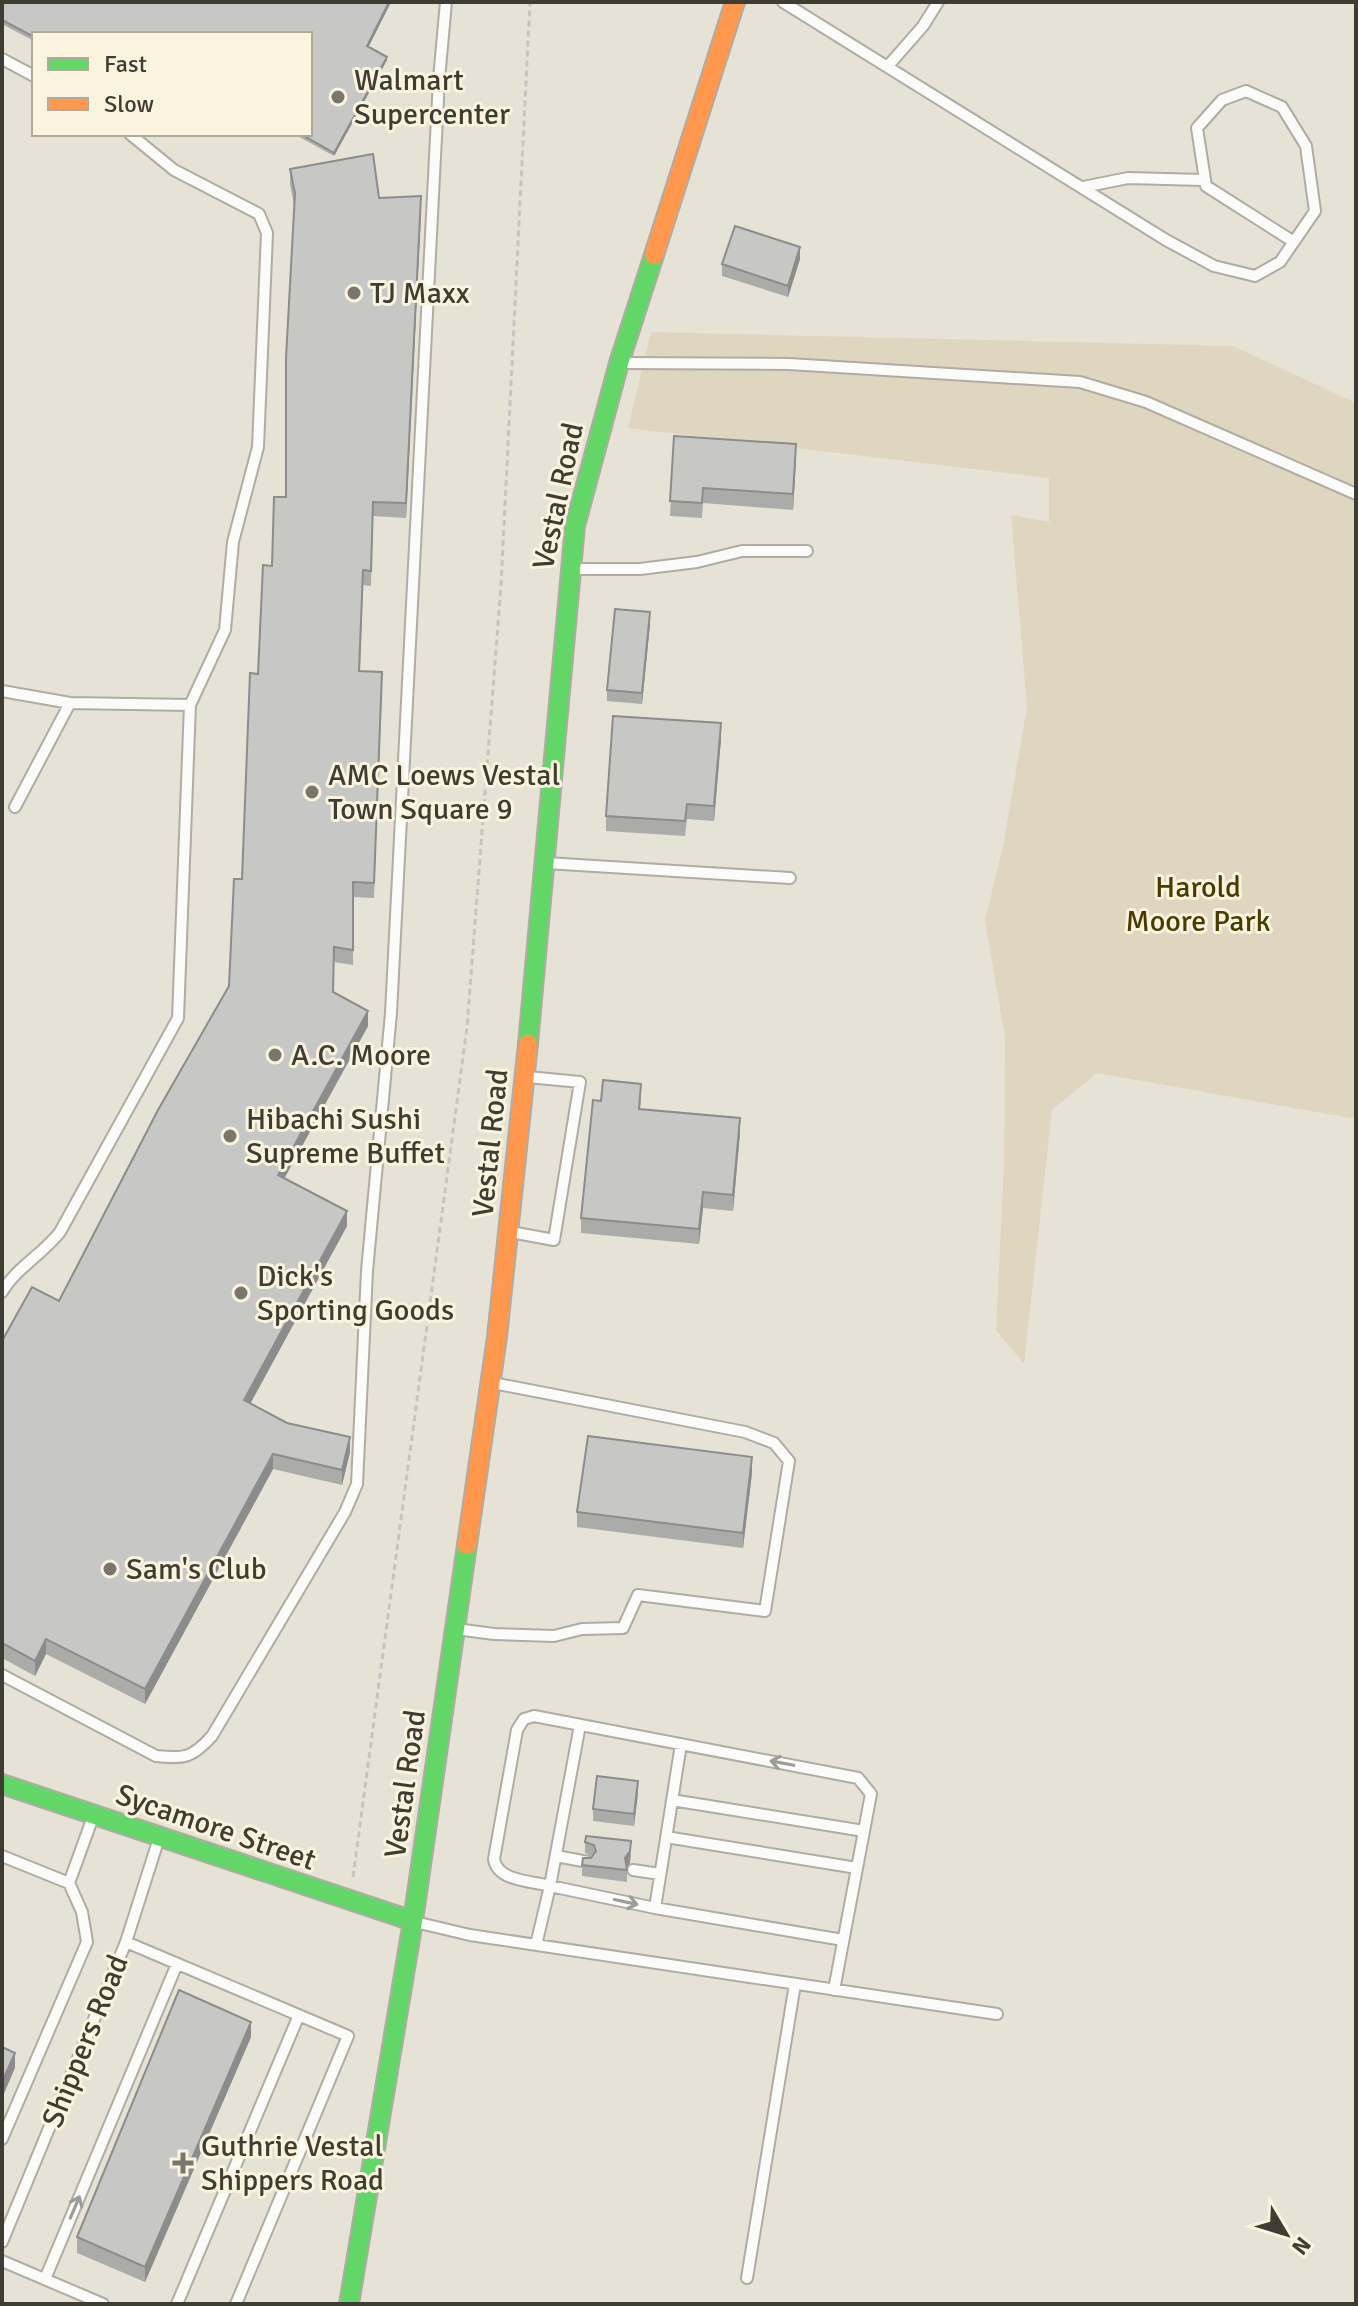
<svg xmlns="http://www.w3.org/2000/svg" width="1358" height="2306" font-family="Signika,sans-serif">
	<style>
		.green { fill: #ded6bf }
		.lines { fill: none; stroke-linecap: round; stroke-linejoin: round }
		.lane-casing { stroke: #b0aca3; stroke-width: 14 }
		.fast-casing { stroke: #b0aca3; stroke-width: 22 }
		.slow-casing { stroke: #b0aca3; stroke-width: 22 }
		.path { stroke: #c5c4c0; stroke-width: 3; stroke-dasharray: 6 4; stroke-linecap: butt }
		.lane { stroke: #fbfbf9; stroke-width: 10 }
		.fast { stroke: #63d668; stroke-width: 18 }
		.slow { stroke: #ff974d; stroke-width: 18 }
		.wall { fill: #abacaa }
		.shaded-wall { fill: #8b8c8b }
		.building { fill: #c7c8c6; stroke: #8b8c8b; stroke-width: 2 }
		.oneway { stroke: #9d9c96 }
		.poi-dot { fill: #7a766c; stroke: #faf3dd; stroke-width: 3 }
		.labels { text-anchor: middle; stroke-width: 6; stroke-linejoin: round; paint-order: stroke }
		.poi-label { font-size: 30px; fill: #3f3c33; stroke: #faf3dd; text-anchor: start }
		.street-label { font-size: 30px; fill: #3f3c33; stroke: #faf3dd }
		.park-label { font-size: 30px; fill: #493b00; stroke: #faf3dd }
	</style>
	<rect width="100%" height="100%" fill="#e7e2d6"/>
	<path class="green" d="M651,332L1233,346L1356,403V1119L1097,1073L1052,1110L1024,1364L996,1330L1004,1164L1005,1037L985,921L1004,841L1027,707L1011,515L1049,522V478L628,428Z"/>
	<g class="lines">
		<g class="lane-casing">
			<path id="lane" d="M783,2L1166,240L1214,266L1255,276L1280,262L1315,211L1306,146L1282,107L1246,91L1222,100L1197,128L1206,186L1294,242
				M2,59L34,76
				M888,66L923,26L938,2
				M1083,187L1128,178L1203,180
				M621,363L789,364L1080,382L1146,402L1356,494
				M571,569H640L697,562L742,551H807
				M2,691L70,703L190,705
				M15,807L70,703
				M546,863L790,878
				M511,1232L554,1240L580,1082L528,1077
				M2,1292C16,1268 43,1254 60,1232L178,1018L190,705L225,630L233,542L258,447L267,233L259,214L174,170L130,134
				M456,1629L494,1634L554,1636L582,1629L623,1628L638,1595L765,1611L789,1461L774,1443L745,1432L493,1383
				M2,1675L156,1756C185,1759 192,1758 212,1736L345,1512L357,1484L367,1271L391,1013L439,79L446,2
				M580,1725L550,1886L655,1908L843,1940
				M672,1800L864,1831
				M666,1837L857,1868
				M2,1856L69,1883L93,1817
				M556,1856L588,1862
				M633,1870L660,1874
				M655,1908L681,1744
				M415,1922L470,1935L997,2014
				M126,1942L348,2036L236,2304
				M536,1945L550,1886C531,1881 497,1881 494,1859L517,1730L524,1719L534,1716L858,1778L871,1794L834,1990
				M2,2139L87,1942L82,1912L69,1883
				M2,2242L126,1942L159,1838
				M2,2261L103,2304
				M747,2278L795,1984
				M45,2279L177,1964
				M177,2304L299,2015"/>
		</g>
		<g class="fast-casing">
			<path id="fast" d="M528,1044L575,526L619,363L654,255
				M2,1784L413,1921
				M349,2304L413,1921L467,1545"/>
		</g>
		<g class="slow-casing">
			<path id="slow" d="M654,255L735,2
				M467,1545L497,1337L528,1044"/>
		</g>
		<path class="path" d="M353,1877L467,1027L501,585L530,2"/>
		<use href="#lane" class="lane"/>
		<use href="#fast" class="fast"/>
		<use href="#slow" class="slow"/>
	</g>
	<path class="wall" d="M2,2H391L368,47L387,60L334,156L294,134H310V34H34V41L2,24Z
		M290,169L421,211L406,518L373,516L371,586L363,585L360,671L382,687L374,898L353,897V965L334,962L333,992L368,1026L284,1178L347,1226L250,1404L287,1423L350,1452L342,1485L273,1469L145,1704L46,1654L35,1676L2,1658V1341L59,1301L229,986L242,879L258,674L272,566L286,497L294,205L290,184Z
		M800,259L788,297L722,276V264Z
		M674,436L796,459L793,510L703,503L702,518L670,516Z
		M650,624L642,704L607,701V690Z
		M721,739L714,821L687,819L685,836L606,831V816Z
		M641,1099L640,1109L740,1133L733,1211L703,1208L699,1244L581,1233V1218L601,1101Z
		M752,1473L743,1548L577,1527V1512Z
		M638,1793L634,1826L593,1821V1809Z
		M585,1842L631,1853L630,1863L627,1867V1882L582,1876V1865L592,1856L585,1853Z
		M251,2037L145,2282L77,2253V2237Z"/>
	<path class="shaded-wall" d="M389,2H391L367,50V46Z
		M387,57V60L334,156V153Z
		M421,196V211L406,518V503Z
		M800,247V259L788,297V286Z
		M796,444V459L793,510V494Z
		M650,612V624L642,704V693Z
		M721,723V739L714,821V806Z
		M368,1011V1026L278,1190V1175Z
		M740,1118V1133L733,1211V1195Z
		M703,1192V1208L699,1244V1229Z
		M347,1211V1226L244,1415V1400Z
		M350,1437V1452L342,1485V1470Z
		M273,1454V1469L145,1704V1689Z
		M752,1457V1473L743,1548V1533Z
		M46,1639V1654L35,1676V1661Z
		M638,1781V1793L634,1826V1814Z
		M631,1841L630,1863L625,1870V1858Z
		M251,2022V2037L145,2282V2267Z
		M15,2053V2068L2,2098V2082Z"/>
	<path class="building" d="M2,2H389L367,46L387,57L334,153L301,134H310V34H34V37L2,20Z
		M373,154L379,198L421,196L406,503L373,502L371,571L363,570L359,671L382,672L374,883L353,882V950L334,947L333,992L368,1011L278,1175L347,1211L244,1400L287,1423L350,1437L342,1470L273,1454L145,1689L46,1639L35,1661L2,1643V1341L32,1287L59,1301L158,1110L229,986L234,879H242L250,673L258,674L263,565L272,566L274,497H286V358L295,193L290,169Z
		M735,226L800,247L788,286L722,264Z
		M674,436L796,444L793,494L703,488L702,503L670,501Z
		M615,609L650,612L642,693L607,690Z
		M613,716L721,723L714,806L687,804L685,821L606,816Z
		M603,1080L641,1084L639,1109L740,1118L733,1195L703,1192L699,1229L581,1218L593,1100L601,1101Z
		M588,1436L752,1457L743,1533L577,1512Z
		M597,1776L638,1781L634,1814L593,1809Z
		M586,1836L631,1841L630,1851L625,1858L627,1870L582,1865L583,1858H591L596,1851L594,1845L585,1842Z
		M179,1990L251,2022L145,2267L77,2237Z
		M2,2047L15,2053L2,2082Z"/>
	<defs><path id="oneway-shaft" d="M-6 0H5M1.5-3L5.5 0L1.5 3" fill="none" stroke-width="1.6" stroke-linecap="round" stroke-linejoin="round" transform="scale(2)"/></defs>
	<g class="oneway">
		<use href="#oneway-shaft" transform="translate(782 1763) rotate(-169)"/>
		<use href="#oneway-shaft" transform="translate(626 1902) rotate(12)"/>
		<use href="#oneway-shaft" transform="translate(75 2207) rotate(-67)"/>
	</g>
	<g class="poi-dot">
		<circle cx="338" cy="97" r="8"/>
		<circle cx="354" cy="293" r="8"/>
		<circle cx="312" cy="792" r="8"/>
		<circle cx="275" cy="1055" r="8"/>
		<circle cx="230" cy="1136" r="8"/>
		<circle cx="241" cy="1293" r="8"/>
		<circle cx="110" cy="1569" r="8"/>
		<path d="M179 2151h8v8h8v8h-8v8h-8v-8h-8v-8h8z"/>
	</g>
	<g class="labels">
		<g class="poi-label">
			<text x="354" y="90">Walmart<tspan x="354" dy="34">Supercenter</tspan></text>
			<text x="370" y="303">TJ Maxx</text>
			<text x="328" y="785">AMC Loews Vestal<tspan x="328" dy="34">Town Square 9</tspan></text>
			<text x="291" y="1065">A.C. Moore</text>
			<text x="246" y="1129">Hibachi Sushi<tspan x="246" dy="34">Supreme Buffet</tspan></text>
			<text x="257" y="1286">Dick's<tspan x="257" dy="34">Sporting Goods</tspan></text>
			<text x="126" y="1579">Sam's Club</text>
			<text x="201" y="2156">Guthrie Vestal<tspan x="201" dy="34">Shippers Road</tspan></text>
		</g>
		<g class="street-label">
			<text transform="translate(558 496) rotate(-78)" y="10">Vestal Road</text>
			<text transform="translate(490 1143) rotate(-84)" y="10">Vestal Road</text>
			<text transform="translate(405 1784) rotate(-82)" y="10">Vestal Road</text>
			<text transform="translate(216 1827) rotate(19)" y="10">Sycamore Street</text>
			<text transform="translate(85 2041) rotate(-68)" y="10">Shippers Road</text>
		</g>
		<g class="park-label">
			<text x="1198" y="897">Harold<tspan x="1198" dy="34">Moore Park</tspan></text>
		</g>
	</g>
	<rect width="1358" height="2306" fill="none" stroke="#3f3c33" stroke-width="8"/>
	<rect x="32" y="32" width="280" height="104" fill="#faf3dd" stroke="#afaa99" stroke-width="2"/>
	<rect x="48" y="58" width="40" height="12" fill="#63d668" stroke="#afaa99" stroke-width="2"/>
	<text x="104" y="72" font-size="24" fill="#3f3c33">Fast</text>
	<rect x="48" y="98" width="40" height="12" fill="#ff974d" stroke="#afaa99" stroke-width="2"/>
	<text x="104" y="112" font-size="24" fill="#3f3c33">Slow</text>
	<g transform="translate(1286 2234) rotate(128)" stroke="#faf3dd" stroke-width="6" paint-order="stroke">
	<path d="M0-6L14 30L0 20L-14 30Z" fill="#3f3c33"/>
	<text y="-12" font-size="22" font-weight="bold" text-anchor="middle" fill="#3f3c33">N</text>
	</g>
</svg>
